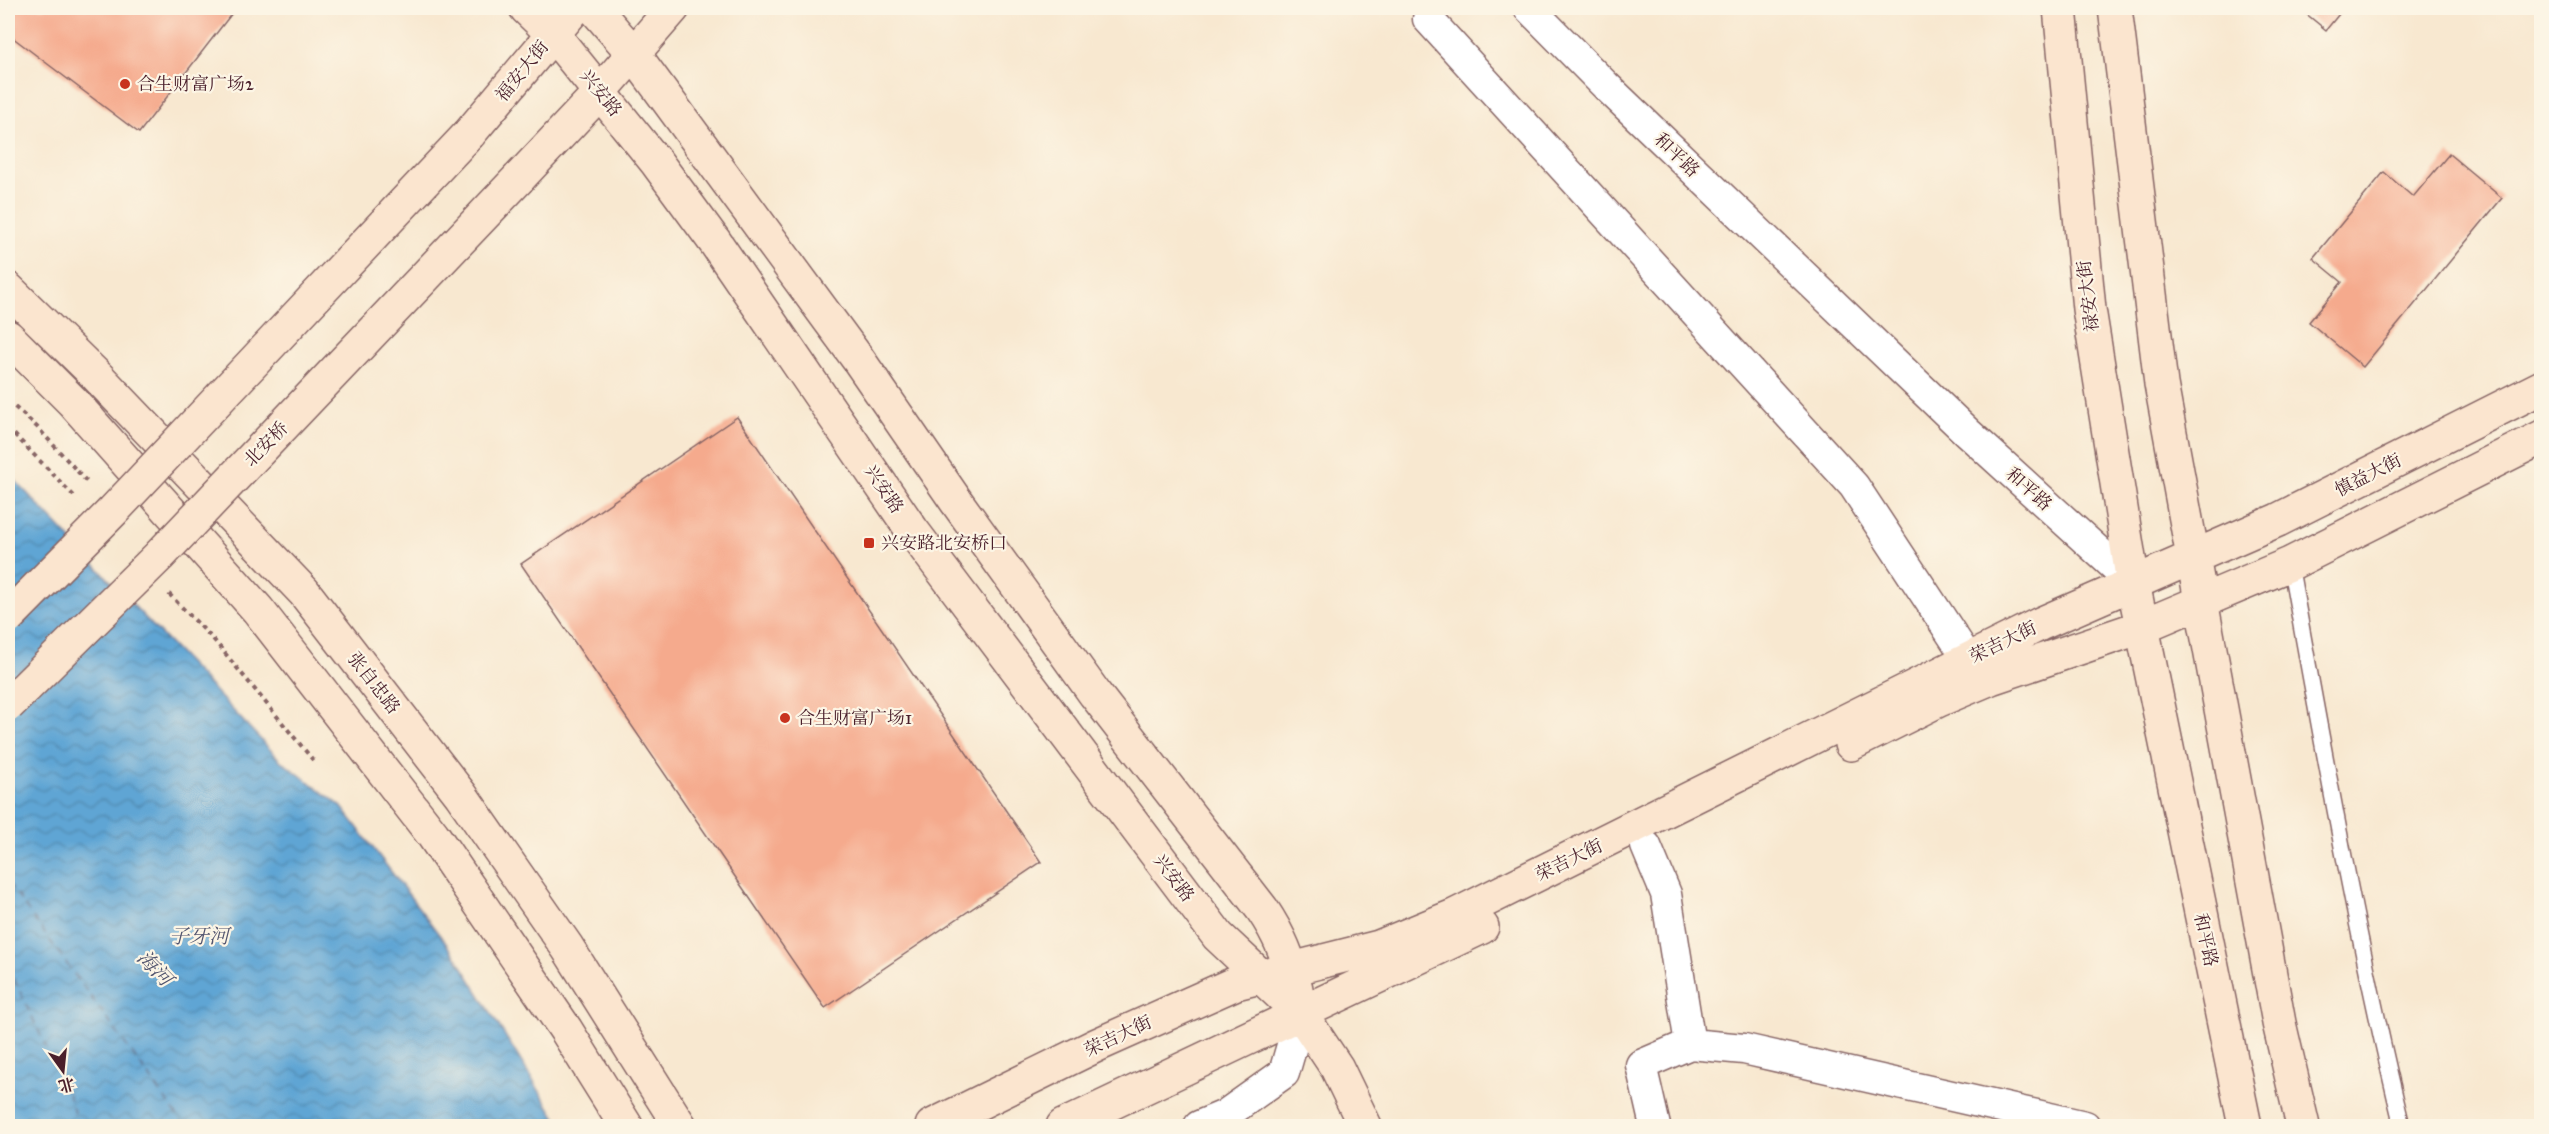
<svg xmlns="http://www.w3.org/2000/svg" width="2549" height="1134" font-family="'IM FELL Great Primer','Noto Serif SC',serif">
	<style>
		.water { fill: url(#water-waves); stroke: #546280; stroke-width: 1.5 }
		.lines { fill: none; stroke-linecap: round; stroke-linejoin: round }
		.ferry { stroke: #52556f; stroke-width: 1.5; stroke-dasharray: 8 6; stroke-linecap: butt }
		.building { fill: #f5aa8d }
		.lane-casing { stroke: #876565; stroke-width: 18 }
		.street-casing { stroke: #876565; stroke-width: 33 }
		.secondary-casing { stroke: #876565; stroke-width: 36 }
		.path { stroke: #876565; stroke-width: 4; stroke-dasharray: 4.5 4.5; stroke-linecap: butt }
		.lane { stroke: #fff; stroke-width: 15 }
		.street { stroke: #fff; stroke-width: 30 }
		.secondary { stroke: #fbe5cf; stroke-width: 33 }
		.secondary-bridge-casing { stroke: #876565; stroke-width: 36; stroke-linecap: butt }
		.secondary-bridge { stroke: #fbe5cf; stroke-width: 33 }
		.poi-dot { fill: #c8321e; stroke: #fcf5e5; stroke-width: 2 }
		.labels { text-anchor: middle; stroke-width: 4.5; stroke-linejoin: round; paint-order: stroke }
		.street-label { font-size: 18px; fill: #4a1f2b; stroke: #fcf5e5 }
		.poi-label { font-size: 18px; fill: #4a1f2b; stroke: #fcf5e5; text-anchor: start }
		.water-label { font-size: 20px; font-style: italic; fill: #52556f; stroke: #fcf5e5 }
	</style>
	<defs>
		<pattern id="water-waves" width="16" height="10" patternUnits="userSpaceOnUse" patternTransform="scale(1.5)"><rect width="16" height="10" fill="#5ea5d4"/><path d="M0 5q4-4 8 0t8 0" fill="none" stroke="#5086ac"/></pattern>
	</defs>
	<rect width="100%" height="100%" fill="#fcf5e5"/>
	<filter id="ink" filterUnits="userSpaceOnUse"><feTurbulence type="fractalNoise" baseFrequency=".0167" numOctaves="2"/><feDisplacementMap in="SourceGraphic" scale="12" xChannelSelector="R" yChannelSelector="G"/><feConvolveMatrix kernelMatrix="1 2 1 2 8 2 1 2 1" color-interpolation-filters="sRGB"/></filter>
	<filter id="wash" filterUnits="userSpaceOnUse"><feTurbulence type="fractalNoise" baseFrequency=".008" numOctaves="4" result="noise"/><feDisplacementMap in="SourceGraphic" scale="24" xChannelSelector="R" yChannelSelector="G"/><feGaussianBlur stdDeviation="1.35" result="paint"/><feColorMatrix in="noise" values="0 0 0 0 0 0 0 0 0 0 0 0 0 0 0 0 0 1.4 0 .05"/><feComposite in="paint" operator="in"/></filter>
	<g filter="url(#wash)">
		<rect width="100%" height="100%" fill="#f8e8d0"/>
		<path class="water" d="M8,473L281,761L341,806L457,958L561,1126H8Z"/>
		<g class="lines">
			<path class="ferry" d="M8,883L185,1126
				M8,966L66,1089L79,1126"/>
		</g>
		<g id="blocks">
			<path class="building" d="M8,8H236L139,133L8,34Z
				M2299,8H2344L2326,30Z
				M2449,154L2502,198L2363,367L2309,322L2342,282L2313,258L2384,172L2413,197Z
				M737,417L1041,862L825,1008L521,564Z"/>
		</g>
	</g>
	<g filter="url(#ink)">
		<use href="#blocks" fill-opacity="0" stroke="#876565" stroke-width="1.5"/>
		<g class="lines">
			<g class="lane-casing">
				<path id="lane" d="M2290,564C2324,752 2357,940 2402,1126"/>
			</g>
			<g class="street-casing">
				<path id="street" d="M1529,8L1606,86L1968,433L2133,583
					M1428,19L1854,486L1968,659
					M1646,846L1666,894L1690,1044
					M1199,1126L1225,1115L1284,1073L1301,1014
					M1655,1126L1641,1065L1690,1044L1744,1049L2085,1126"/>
			</g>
			<g class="secondary-casing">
				<path id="secondary" d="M526,8L552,33L657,163L715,242L912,530L1218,936L1301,1014L1337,1068L1365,1126
					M594,8L633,53L858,359L956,501L1095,694L1262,909C1279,934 1290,959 1296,989
					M2060,8L2089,309L2133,583L2245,1126
					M2115,8L2161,384L2279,1023L2303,1126
					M469,134L575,8
					M519,178L600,92L673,8
					M8,289L97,376L304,592L461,795L567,947L680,1126
					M8,337L73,402L258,610L433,835L566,1030L626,1126
					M1851,744L1939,700L1991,678L2141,627L2290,564L2542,437
					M932,1126L1097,1045L1236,983L1379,947L1454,916L2040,624L2278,520L2542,387
					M1063,1126L1482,927"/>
			</g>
			<path class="path" d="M8,401L37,427L89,484
				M8,428L76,498
				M169,594L214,640L313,760"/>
			<use href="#lane" class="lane"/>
			<use href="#street" class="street"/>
			<use href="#secondary" class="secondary"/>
			<g class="secondary-bridge-casing">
				<path id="secondary-bridge" d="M8,617L113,511L469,134
					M8,705L159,556L519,178"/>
			</g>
			<use href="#secondary-bridge" class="secondary-bridge"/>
		</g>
	</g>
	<g class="poi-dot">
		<circle cx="125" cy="84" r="6"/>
		<rect x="863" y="537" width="12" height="12" rx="3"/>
		<circle cx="785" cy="718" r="6"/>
	</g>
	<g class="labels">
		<g class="street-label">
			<text transform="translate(522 71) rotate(-51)" y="6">福安大街</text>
			<text transform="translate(601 93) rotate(51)" y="6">兴安路</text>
			<text transform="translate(1677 155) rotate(44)" y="6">和平路</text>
			<text transform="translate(2088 296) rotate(-97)" y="6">禄安大街</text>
			<text transform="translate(266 444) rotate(-46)" y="6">北安桥</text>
			<text transform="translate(2368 475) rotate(-27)" y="6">慎益大街</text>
			<text transform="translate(884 489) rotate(56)" y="6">兴安路</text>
			<text transform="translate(2029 489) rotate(42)" y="6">和平路</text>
			<text transform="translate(2003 642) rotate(-26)" y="6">荣吉大街</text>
			<text transform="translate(374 683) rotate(52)" y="6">张自忠路</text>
			<text transform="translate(1569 860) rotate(-26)" y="6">荣吉大街</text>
			<text transform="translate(1174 878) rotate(53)" y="6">兴安路</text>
			<text transform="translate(2206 940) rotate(78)" y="6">和平路</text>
			<text transform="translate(1118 1036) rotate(-25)" y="6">荣吉大街</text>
		</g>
		<g class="poi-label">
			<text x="137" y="90">合生财富广场2</text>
			<text x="881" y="549">兴安路北安桥口</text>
			<text x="797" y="724">合生财富广场1</text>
		</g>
		<g class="water-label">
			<text x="199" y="943">子牙河</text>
			<text transform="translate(155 968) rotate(46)" y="7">海河</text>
		</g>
	</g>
	<rect width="2549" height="1134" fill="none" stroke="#fcf5e5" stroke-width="30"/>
	<g transform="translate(63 1071) rotate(165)" stroke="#fcf5e5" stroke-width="4.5" paint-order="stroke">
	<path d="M0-4.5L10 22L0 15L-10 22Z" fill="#4a1f2b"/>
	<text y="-9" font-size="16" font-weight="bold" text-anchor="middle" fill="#4a1f2b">北</text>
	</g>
</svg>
